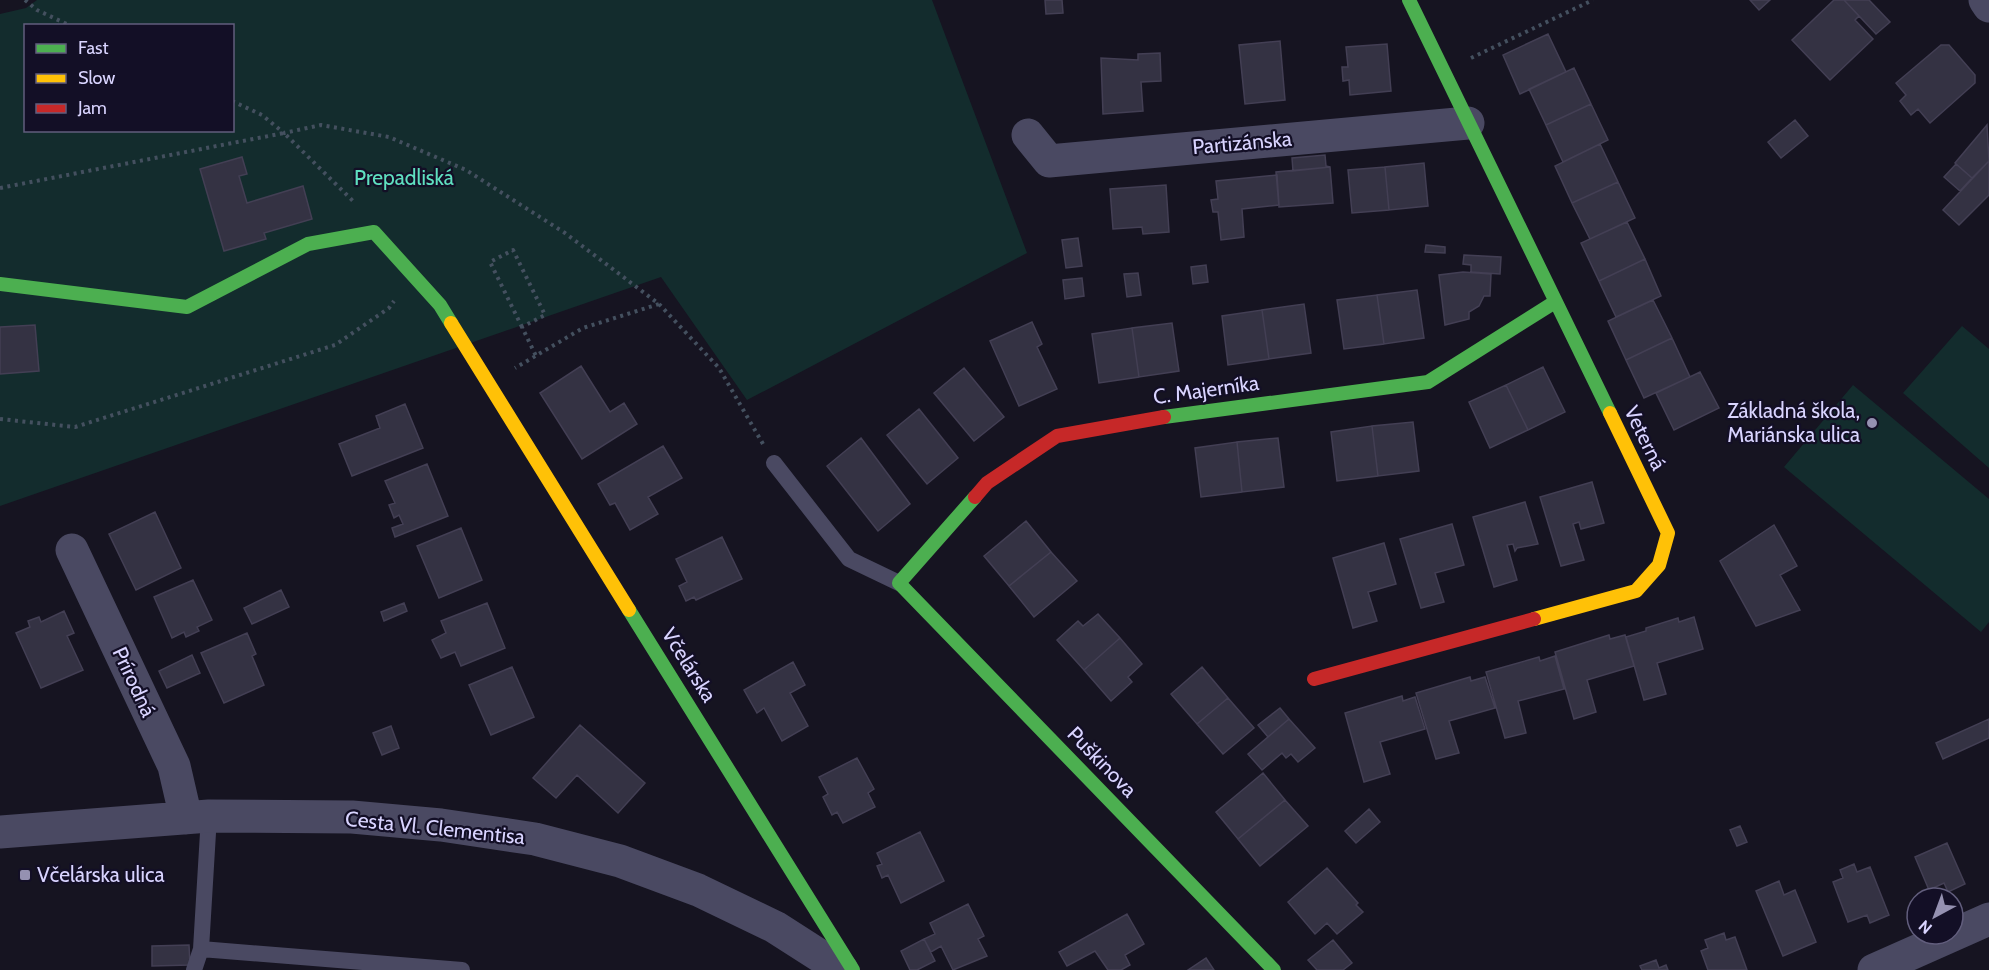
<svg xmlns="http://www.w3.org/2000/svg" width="1989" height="970" font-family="Cabin,sans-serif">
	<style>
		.green { fill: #132c2d; fill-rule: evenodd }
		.building { fill: #343243; stroke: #433f54; stroke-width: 1.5 }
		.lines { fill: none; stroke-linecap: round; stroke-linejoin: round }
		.path { stroke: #44505f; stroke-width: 4; stroke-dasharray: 3 4.5; stroke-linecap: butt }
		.lane { stroke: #4a4962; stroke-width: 16 }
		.street { stroke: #4a4962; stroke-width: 33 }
		.fast { stroke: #4caf50; stroke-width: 14 }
		.slow { stroke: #ffc107; stroke-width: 14 }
		.jam { stroke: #c62828; stroke-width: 14 }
		.poi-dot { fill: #9591b1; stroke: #130f26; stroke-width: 2 }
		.labels { text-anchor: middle; stroke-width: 4.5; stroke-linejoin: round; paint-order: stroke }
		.street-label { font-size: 21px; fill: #d9d4ff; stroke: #130f26 }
		.park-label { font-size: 21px; fill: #5fe0c0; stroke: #130f26 }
		.poi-label { font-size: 21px; fill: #d9d4ff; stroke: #130f26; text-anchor: end }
	</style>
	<rect width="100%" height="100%" fill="#161421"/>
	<path class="green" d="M37,0H932L1027,253L747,400L661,277L0,506V14L26,8ZM26,26H232V130H26Z
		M1962,326L1989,349V468L1903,393Z
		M1853,385L1989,499V622L1981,632L1784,467Z"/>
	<path class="building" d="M1045,0H1062L1063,13L1046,14Z
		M1750,0H1770L1759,10Z
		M1834,0H1844L1859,16L1855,20L1873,39L1830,80L1792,40Z
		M1844,0H1869L1890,22L1876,34Z
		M1548,34L1566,72L1520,94L1503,55Z
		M1280,41L1285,100L1245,104L1239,45Z
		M1387,44L1391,91L1350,95L1349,80L1343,81L1342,67H1348L1346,47Z
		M1941,45H1949L1975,75V83L1930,123L1918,109L1911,115L1900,101L1906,95L1896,83Z
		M1160,53L1161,81L1141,82L1143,111L1103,114L1101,58L1138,60V54Z
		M1574,68L1591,104L1546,125L1529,89Z
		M1591,104L1608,140L1563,162L1546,125Z
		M1795,120L1808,136L1781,158L1768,142Z
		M1987,125L1989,161L1972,178L1955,163Z
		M1600,144L1618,182L1572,203L1555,166Z
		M1325,155L1326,166L1330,167L1293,171L1292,158Z
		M242,157L247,174L239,176L247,203L303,186L312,219L264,233L266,239L224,251L200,169Z
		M1989,161V195L1959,225L1943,210Z
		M1424,163L1428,206L1389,210L1385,167Z
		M1956,164L1972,178L1960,191L1944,177Z
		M1330,167L1333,203L1279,207L1276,172Z
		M1385,167L1389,210L1352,213L1348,170Z
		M1277,175L1279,205L1242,209L1244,237L1221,240L1218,212H1213L1211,200L1218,199L1216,181Z
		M1618,182L1635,218L1590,239L1572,203Z
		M1166,185L1169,232L1143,234L1142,227L1113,229L1110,189Z
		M1627,222L1645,259L1599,281L1581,243Z
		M1078,238L1082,266L1066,268L1062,240Z
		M1426,245L1445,247V253L1425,252Z
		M1464,255L1501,257L1500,274L1471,272V265L1463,264Z
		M1645,259L1661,296L1616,317L1599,281Z
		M1206,265L1208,282L1193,284L1191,267Z
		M1463,272L1491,274L1490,296H1484L1479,306L1469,312V319L1445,325L1439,275Z
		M1138,273L1141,295L1127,297L1124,274Z
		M1082,278L1084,296L1065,299L1063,280Z
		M1417,290L1424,338L1384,344L1377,295Z
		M1377,295L1384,344L1344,349L1337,300Z
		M1653,300L1672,338L1626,360L1608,321Z
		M1304,304L1311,353L1269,359L1262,310Z
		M1262,310L1269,359L1228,365L1222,316Z
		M1032,322L1042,344L1037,347L1057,389L1019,406L990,341Z
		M1172,323L1179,371L1139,377L1132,328Z
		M35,325L39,371L0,374V327Z
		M1132,328L1139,377L1099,383L1092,334Z
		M1672,338L1690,377L1644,398L1626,360Z
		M581,366L610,412L624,403L637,424L582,459L540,393Z
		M1543,367L1565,412L1528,430L1506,385Z
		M964,368L1004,417L974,441L934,393Z
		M1700,372L1719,408L1674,430L1656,393Z
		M1506,385L1528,430L1490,448L1469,402Z
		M405,404L423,448L352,476L339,444L380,428L376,416Z
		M919,409L958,458L927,484L887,435Z
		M1413,422L1419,471L1378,476L1372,426Z
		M1372,426L1378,476L1337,481L1331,432Z
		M861,438L910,504L878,531L827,466Z
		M1278,438L1284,487L1242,492L1237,442Z
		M1237,442L1242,492L1201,497L1195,448Z
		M663,446L682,478L648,497L658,514L630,530L615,503L610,505L598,484Z
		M427,464L448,516L395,537L392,528L403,524L399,515L394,518L389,505L395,503L385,481Z
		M1592,482L1604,523L1581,529L1579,522L1573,524L1584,560L1561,566L1540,497Z
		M1525,502L1538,544L1517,548L1515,551L1513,544L1507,545L1517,580L1494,587L1473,517Z
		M155,512L181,568L136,590L109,534Z
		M1026,521L1051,552L1009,586L984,556Z
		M1452,524L1464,565L1435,573L1444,602L1421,608L1400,539Z
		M1774,525L1797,566L1780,575L1800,610L1756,626L1720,561Z
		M461,528L482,580L439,598L417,546Z
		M722,537L742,579L696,600L694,597L686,601L679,586L687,582L676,559Z
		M1384,543L1396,584L1368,592L1377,621L1353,628L1333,558Z
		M1051,552L1077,581L1034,617L1009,586Z
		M193,580L212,620L197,627L199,631L186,637L184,632L172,638L154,597Z
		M281,590L289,607L252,624L244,608Z
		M404,603L407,611L384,621L381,612Z
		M487,603L505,648L461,666L455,652L441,658L432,640L446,633L441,621Z
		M64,611L74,633L67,636L83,670L41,688L16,633L30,627L28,621L39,617L41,622Z
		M1098,614L1120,638L1084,670L1057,640L1078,621L1083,626Z
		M1694,617L1703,649L1657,663L1666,694L1644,700L1626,637L1646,631V628L1678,618L1679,622Z
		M247,633L256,654L252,656L264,685L224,703L201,653Z
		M1609,635L1610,639L1625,635L1634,666L1587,680L1596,712L1574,719L1555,652Z
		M1120,638L1142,664L1128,677L1132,682L1111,701L1084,670Z
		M192,655L200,673L167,688L159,671Z
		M1555,656L1564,689L1518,701L1526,733L1505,738L1486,672L1539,657L1540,661Z
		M793,662L805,685L790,693L808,726L782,741L764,708L757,713L744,690Z
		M512,667L534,717L491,735L469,685Z
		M1202,667L1228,698L1197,724L1171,694Z
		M1470,677L1471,681L1485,677L1495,708L1449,721L1459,753L1436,759L1416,693Z
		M1402,696L1403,701L1415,697L1425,729L1380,742L1390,774L1364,782L1345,713Z
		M1228,698L1254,728L1223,754L1197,724Z
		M1280,708L1289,719L1268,737L1258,725Z
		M1289,719L1315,748L1298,762L1291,754L1286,758L1282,753L1262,770L1248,754Z
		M1989,719V738L1943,759L1936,743Z
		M580,725L645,783L618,813L577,775L556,798L533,778Z
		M391,726L399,748L382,755L373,733Z
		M857,758L874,789L868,793L875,807L843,823L837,812L832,815L823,797L828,794L819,777Z
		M1263,773L1285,800L1238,839L1216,812Z
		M1285,800L1308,826L1260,866L1238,839Z
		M1369,809L1380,822L1356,843L1345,831Z
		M1740,826L1747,842L1737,846L1730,830Z
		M920,832L944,881L901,903L888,875L882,878L877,866L882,864L877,853Z
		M1947,843L1965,884L1948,892L1944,883L1929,890L1915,857Z
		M1854,864L1857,872L1870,867L1889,915L1870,923L1867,915L1848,922L1833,882L1843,878L1840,870Z
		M1327,868L1358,903L1356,905L1363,912L1337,934L1327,923L1315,934L1288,902Z
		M1779,881L1784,895L1795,890L1816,942L1783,956L1756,891Z
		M968,904L984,936L978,939L987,956L953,970L941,946L931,952L924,939L935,934L930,923Z
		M1127,914L1144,944L1125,955L1130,965L1121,970H1108L1095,951L1067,966L1059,952Z
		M1724,933L1726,940L1735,937L1747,970H1708L1701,951L1708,948L1705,940Z
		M924,939L935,961L917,970H910L901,951Z
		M1333,940L1352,963L1343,970H1317L1308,960Z
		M189,945L190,965L152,966V946Z
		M1206,958L1214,970H1188Z
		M1656,960L1659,968L1666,965L1668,970H1642L1640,966Z"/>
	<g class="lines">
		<path class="path" d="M25,0L37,10L71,26
			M1471,58L1593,0
			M232,101L262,115L284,133L321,125L389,137L466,170L565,233L659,304L583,328L515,368
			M0,188L284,133L355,203
			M659,304L719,368L763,444
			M522,327L490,262L513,250L545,315L522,327L536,356
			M0,419L75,427L335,345L389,308L394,301"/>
		<path class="lane" d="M774,463L849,559L899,583
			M201,949L462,970
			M194,970L201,949L209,816"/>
		<path class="street" d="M1985,0L1989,6
			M1028,135L1049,161L1468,123
			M72,550L174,766L186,818
			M0,832L209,816L352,817L441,825L535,839L620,861L698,890L775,927L842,970
			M1874,970L1989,919"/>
		<path class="fast" d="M1409,0L1610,413
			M0,284L187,307L308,244L374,232L440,305L451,323
			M1164,417L1428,382L1555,302
			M975,497L899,583L1274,970
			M629,610L853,970"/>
		<path class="slow" d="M451,323L629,610
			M1534,619L1636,591L1659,565L1668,533L1610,413"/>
		<path class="jam" d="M975,497L987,483L1057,436L1164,417
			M1314,679L1534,619"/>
	</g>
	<g class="poi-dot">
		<circle cx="1872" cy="423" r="6"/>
		<rect x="19" y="869" width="12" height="12" rx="3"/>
	</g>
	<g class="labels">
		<g class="street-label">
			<text transform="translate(1242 143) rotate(-5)" y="7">Partizánska</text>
			<text transform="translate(1206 390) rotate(-8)" y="7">C. Majerníka</text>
			<text transform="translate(1645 438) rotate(64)" y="7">Veterná</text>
			<text transform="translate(689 665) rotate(58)" y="7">Včelárska</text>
			<text transform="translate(134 682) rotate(65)" y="7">Prírodná</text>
			<text transform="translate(1102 762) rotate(46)" y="7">Puškinova</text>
			<text transform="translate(435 828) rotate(6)" y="7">Cesta Vl. Clementisa</text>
		</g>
		<g class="park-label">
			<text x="404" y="185">Prepadliská</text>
		</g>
		<g class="poi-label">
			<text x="1860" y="418">Základná škola,<tspan x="1860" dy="24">Mariánska ulica</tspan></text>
			<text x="37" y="882" text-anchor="start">Včelárska ulica</text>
		</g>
	</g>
	<rect x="24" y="24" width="210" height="108" fill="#130f26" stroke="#625e7d" stroke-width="1.5"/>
	<rect x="36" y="44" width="30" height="9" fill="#4caf50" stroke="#625e7d" stroke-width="1.5"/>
	<text x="78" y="54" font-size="18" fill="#d9d4ff">Fast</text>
	<rect x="36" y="74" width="30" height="9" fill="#ffc107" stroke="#625e7d" stroke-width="1.5"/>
	<text x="78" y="84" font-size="18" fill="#d9d4ff">Slow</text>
	<rect x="36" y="104" width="30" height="9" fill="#c62828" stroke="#625e7d" stroke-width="1.5"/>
	<text x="78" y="114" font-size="18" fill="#d9d4ff">Jam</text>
	<g transform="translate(1935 916) rotate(221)"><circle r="28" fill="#130f26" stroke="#625e7d" stroke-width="1.5"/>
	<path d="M0-4.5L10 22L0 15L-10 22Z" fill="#9591b1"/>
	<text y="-9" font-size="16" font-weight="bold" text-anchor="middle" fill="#d9d4ff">N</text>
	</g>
</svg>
